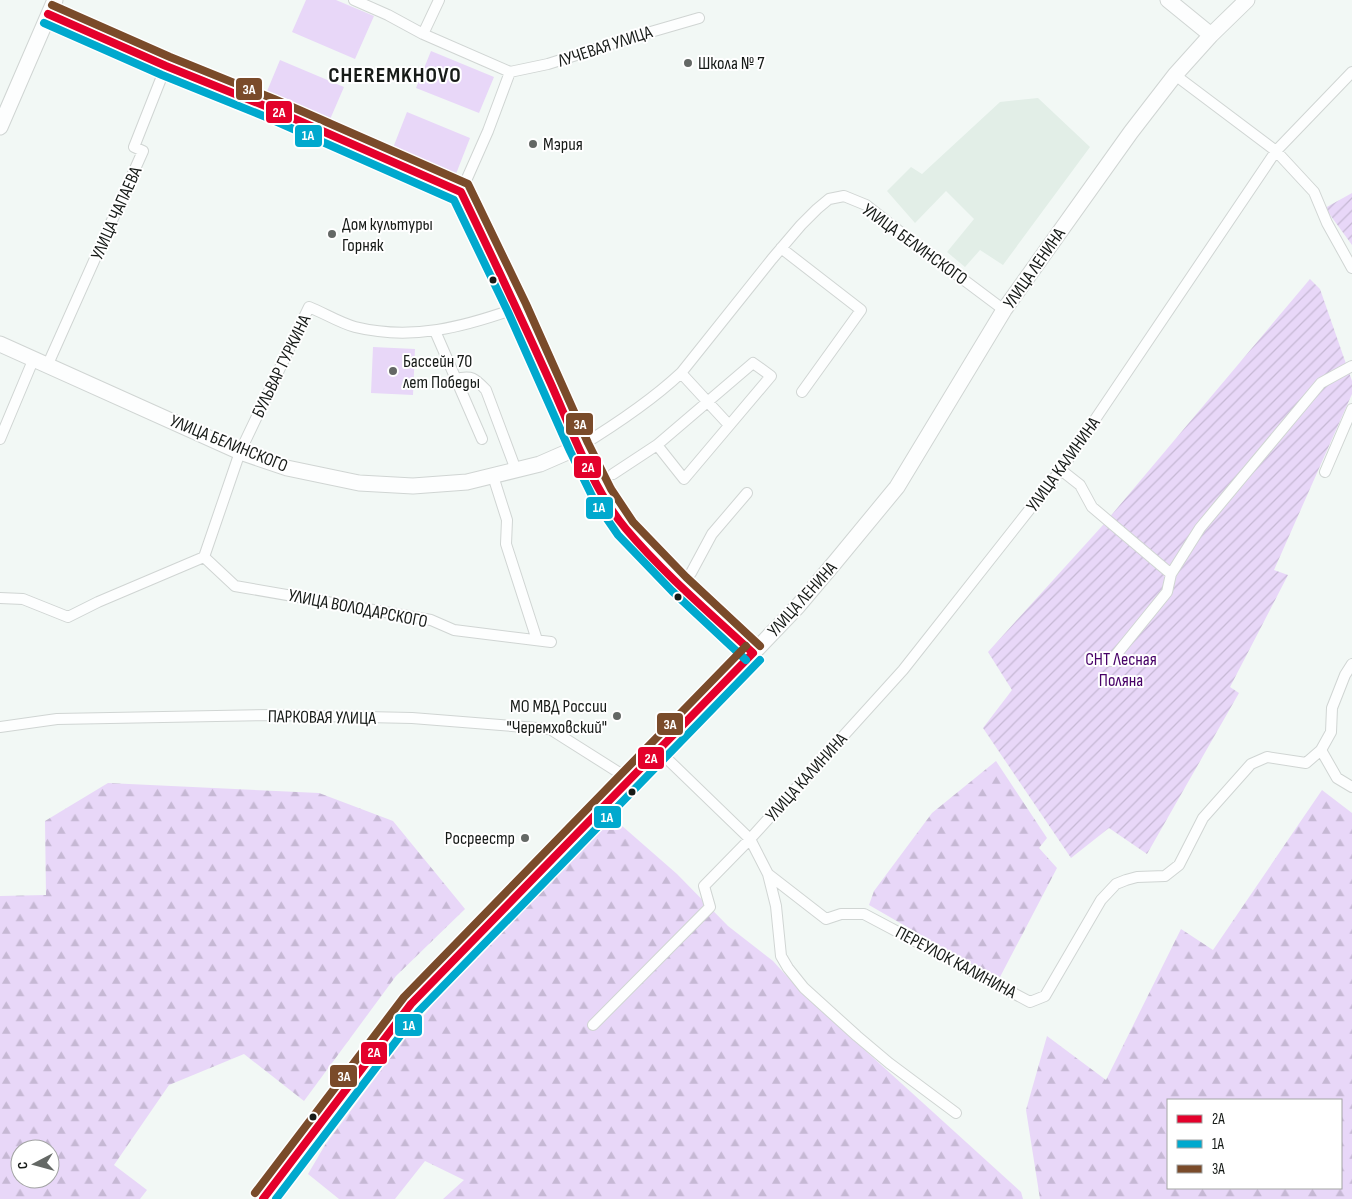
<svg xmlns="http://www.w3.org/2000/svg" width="1352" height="1199" font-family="'Sofia Sans Condensed',sans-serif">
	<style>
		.built { fill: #e2eee7 }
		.green { fill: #e8d7f8 }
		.forest { fill: url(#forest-firs); fill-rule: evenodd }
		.garden { fill: url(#garden-furrows) }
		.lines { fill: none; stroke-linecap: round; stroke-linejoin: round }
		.street-casing { stroke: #d0d5d3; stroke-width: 12 }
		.secondary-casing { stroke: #d0d5d3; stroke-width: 17 }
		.street { stroke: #fdfefe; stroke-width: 10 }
		.secondary { stroke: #fdfefe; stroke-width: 15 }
		.bus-1-casing { stroke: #fff; stroke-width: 11 }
		.bus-2-casing { stroke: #fff; stroke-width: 11 }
		.bus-3-casing { stroke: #fff; stroke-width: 11 }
		.bus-1 { stroke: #e4002b; stroke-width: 8 }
		.bus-2 { stroke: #00a9ce; stroke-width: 8 }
		.bus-3 { stroke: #7a4b2a; stroke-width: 8 }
		.poi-dot { fill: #646865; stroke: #fff; stroke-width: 2 }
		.bus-dot { fill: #171b18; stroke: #fff; stroke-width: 2 }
		.labels { text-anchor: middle; stroke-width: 4; stroke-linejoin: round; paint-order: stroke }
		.street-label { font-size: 18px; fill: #171b18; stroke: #fff }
		.poi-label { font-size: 18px; fill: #171b18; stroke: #fff; text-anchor: start }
		.park-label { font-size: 18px; fill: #480268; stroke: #fff }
		.district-label { font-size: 22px; font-weight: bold; letter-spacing: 1px; fill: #171b18; stroke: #fff }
		.line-badge { stroke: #fff; stroke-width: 2 }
		.badge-label { font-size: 14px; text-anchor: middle; font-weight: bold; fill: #fff }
	</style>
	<defs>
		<pattern id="forest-firs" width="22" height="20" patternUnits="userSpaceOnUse" patternTransform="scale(1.25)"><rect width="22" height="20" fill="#e8d7f8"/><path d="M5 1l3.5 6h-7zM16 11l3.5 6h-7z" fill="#c6b8d4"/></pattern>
		<pattern id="garden-furrows" width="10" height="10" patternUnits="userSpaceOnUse" patternTransform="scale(1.25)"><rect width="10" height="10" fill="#e8d7f8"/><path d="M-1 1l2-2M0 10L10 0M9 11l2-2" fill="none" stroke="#c6b8d4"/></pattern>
	</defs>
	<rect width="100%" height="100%" fill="#f2f8f5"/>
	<path class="built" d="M1038,98L1090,147L1003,265L980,250L965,267L947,252L974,219L946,191L915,223L887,191L911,167L922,174L1000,102Z"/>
	<path class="green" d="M306,0H336L374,16L355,59L292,32Z
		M431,51L494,77L479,113L416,88Z
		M280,60L344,87L328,124L265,96Z
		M407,112L470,138L454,179L391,153Z
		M373,347L415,349L413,395L371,393Z"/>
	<path class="forest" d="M996,761L1047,838L1039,848L1057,868L1000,977L978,968L869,905L874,891L932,813Z
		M108,783L319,793L393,821L465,909L396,976L304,1101L244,1054L169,1085L114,1165L147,1190L140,1199H0V896L46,895L45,821ZM20,1149H50V1179H20Z
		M1322,790L1352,813V1199H1040L1026,1110L1047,1036L1106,1080L1181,929L1213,950ZM1341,1100V1188H1168V1100Z
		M613,818L677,874L728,926L773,961L803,994L1021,1192L1023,1199H443L464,1180L425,1161L395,1199H339L308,1174L325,1145L406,1037L463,968Z"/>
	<path class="garden" d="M1352,193V245L1325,208Z
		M1310,279L1320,289L1352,381V394L1274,570L1288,575L1230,687L1239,693L1147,854L1109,828L1071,858L983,728L1012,690L988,652L1103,525Z"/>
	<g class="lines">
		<g class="street-casing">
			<path id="street" d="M354,0L388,15L423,34L510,72
				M48,14L166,66L270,108L461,192L517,308L579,447C615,425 650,402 681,373L772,259L801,225L817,209L829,199L844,196L866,205L904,235L1004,310
				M423,34L439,0
				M510,72L548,64L630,38L699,18
				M1175,75L1276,151L1314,192L1327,223L1352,268
				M461,192L488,131L510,72
				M781,248L861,310L802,392
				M435,331L482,439
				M48,364L143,151L134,147L166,66
				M681,373L729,425
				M455,379C472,375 475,378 486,390L516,470
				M0,439L34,358
				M1061,470L1080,485L1092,507L1171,574L1167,592L1111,661
				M1325,472L1352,409
				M613,474L657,445L753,363L771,376L684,479L657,445
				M493,476L507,520L506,544L537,640
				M204,557L235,586L431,620L454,630L551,642
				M1171,574L1200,528L1321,383L1352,366
				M679,584L691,573L712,534L747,493
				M0,598L23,599L68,617L98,602L204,557L240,452L309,307C324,313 340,323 355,327C412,341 464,327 517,308
				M0,727L57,719L273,715L412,718L550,729L629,779
				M658,750L750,839L768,874L826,919L841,914H864L1030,1002L1045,996L1101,900L1116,884L1126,880L1137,877L1165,876L1179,865L1203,818L1251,764L1267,757L1306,763L1321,750L1331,732L1332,708L1345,675L1352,664
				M1321,750L1337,778L1352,787
				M768,874L776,906L781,956L788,968L804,988L857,1036L889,1063L956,1113
				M593,1025L710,907L704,886L750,839L903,670L1063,467L1276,151L1352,72"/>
		</g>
		<g class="secondary-casing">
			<path id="secondary" d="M1168,0L1211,35
				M0,127L55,0
				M0,344L240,452L287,468L359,483L413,486L467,482L540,464L579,447L602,494L625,528L679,584L753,653
				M263,1199L411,1004L613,795L753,653L798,606L836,561L897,487L1004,310L1131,132L1175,75L1211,35L1247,0"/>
		</g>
		<use href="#street" class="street"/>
		<use href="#secondary" class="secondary"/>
		<g class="bus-1-casing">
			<path id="bus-1" d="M48,14L166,66L270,108L461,192C492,256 522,320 551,384C572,431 593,490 626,529C663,573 711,614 753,653
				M263,1199L411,1004L753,653"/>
		</g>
		<g class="bus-2-casing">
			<path id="bus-2" d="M44,23L162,75L266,117L454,200L508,312L570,451L594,500L618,535L672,591L746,660
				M276,1199L419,1011L760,660"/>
		</g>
		<g class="bus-3-casing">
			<path id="bus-3" d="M52,5L170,57L274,99L468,184L526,304L588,443L611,489L633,522L686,577L760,646
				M255,1193L404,997L746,646"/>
		</g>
		<use href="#bus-1" class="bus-1"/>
		<use href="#bus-2" class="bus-2"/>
		<use href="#bus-3" class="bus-3"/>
	</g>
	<g class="poi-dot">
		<circle cx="688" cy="63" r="5"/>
		<circle cx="533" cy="144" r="5"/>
		<circle cx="332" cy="234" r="5"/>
		<circle cx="393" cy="371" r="5"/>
		<circle cx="617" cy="716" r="5"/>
		<circle cx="525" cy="838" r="5"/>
	</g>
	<g class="bus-dot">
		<circle cx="493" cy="280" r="4.5"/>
		<circle cx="678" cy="597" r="4.5"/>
		<circle cx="632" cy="792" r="4.5"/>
		<circle cx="313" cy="1117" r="4.5"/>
	</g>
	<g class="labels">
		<g class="street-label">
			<text transform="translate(605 46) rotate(-18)" y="6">ЛУЧЕВАЯ УЛИЦА</text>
			<text transform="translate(116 213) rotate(-66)" y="6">УЛИЦА ЧАПАЕВА</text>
			<text transform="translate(915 244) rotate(36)" y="6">УЛИЦА БЕЛИНСКОГО</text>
			<text transform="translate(1034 268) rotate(-55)" y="6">УЛИЦА ЛЕНИНА</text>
			<text transform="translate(281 366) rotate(-64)" y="6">БУЛЬВАР ГУРКИНА</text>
			<text transform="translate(229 443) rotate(22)" y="6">УЛИЦА БЕЛИНСКОГО</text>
			<text transform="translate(1063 464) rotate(-54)" y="6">УЛИЦА КАЛИНИНА</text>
			<text transform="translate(802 599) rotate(-48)" y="6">УЛИЦА ЛЕНИНА</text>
			<text transform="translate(358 608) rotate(11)" y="6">УЛИЦА ВОЛОДАРСКОГО</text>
			<text transform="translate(322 717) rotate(1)" y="6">ПАРКОВАЯ УЛИЦА</text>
			<text transform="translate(806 777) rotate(-48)" y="6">УЛИЦА КАЛИНИНА</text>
			<text transform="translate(956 962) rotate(28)" y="6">ПЕРЕУЛОК КАЛИНИНА</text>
		</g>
		<g class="poi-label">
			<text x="698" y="69">Школа № 7</text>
			<text x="543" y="150">Мэрия</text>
			<text x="342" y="230">Дом культуры<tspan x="342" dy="21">Горняк</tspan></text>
			<text x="403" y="367">Бассейн 70<tspan x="403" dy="21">лет Победы</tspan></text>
			<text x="607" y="712" text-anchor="end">МО МВД России<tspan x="607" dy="21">"Черемховский"</tspan></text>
			<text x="515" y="844" text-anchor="end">Росреестр</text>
		</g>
		<g class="park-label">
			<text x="1121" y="665">СНТ Лесная<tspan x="1121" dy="21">Поляна</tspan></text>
		</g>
		<g class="district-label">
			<text x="395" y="82">CHEREMKHOVO</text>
		</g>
	</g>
	<g class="line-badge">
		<rect x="235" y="77" width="28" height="24" rx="5" fill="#7a4b2a"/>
		<rect x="265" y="100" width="28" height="24" rx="5" fill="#e4002b"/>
		<rect x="294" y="124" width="29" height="24" rx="5" fill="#00a9ce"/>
		<rect x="565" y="412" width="29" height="24" rx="5" fill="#7a4b2a"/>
		<rect x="573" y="455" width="29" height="24" rx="5" fill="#e4002b"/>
		<rect x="585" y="496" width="29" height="24" rx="5" fill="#00a9ce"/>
		<rect x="656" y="712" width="28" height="24" rx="5" fill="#7a4b2a"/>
		<rect x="637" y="746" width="28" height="24" rx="5" fill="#e4002b"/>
		<rect x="593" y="805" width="29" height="24" rx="5" fill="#00a9ce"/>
		<rect x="394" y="1013" width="29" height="24" rx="5" fill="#00a9ce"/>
		<rect x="360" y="1041" width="28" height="24" rx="5" fill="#e4002b"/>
		<rect x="329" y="1064" width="29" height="24" rx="5" fill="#7a4b2a"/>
	</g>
	<g class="badge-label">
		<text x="249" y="94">3А</text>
		<text x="279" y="117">2А</text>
		<text x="308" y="140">1А</text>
		<text x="580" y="429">3А</text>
		<text x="588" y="472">2А</text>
		<text x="599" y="512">1А</text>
		<text x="670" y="729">3А</text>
		<text x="651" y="763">2А</text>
		<text x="607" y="822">1А</text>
		<text x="409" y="1030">1А</text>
		<text x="374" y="1057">2А</text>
		<text x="344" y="1081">3А</text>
	</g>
	<rect x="1167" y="1099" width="175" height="90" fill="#ffffff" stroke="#a2a4a3"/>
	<rect x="1177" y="1115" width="25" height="8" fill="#e4002b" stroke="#a2a4a3"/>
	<text x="1212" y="1124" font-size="15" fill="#171b18">2А</text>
	<rect x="1177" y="1140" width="25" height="8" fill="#00a9ce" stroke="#a2a4a3"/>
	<text x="1212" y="1149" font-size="15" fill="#171b18">1А</text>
	<rect x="1177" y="1165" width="25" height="8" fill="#7a4b2a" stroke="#a2a4a3"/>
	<text x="1212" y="1174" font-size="15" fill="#171b18">3А</text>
	<g transform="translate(35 1164) rotate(264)"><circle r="24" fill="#ffffff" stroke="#a2a4a3"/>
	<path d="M0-4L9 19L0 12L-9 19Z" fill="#646865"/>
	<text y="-8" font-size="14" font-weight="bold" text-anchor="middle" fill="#171b18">С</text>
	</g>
</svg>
